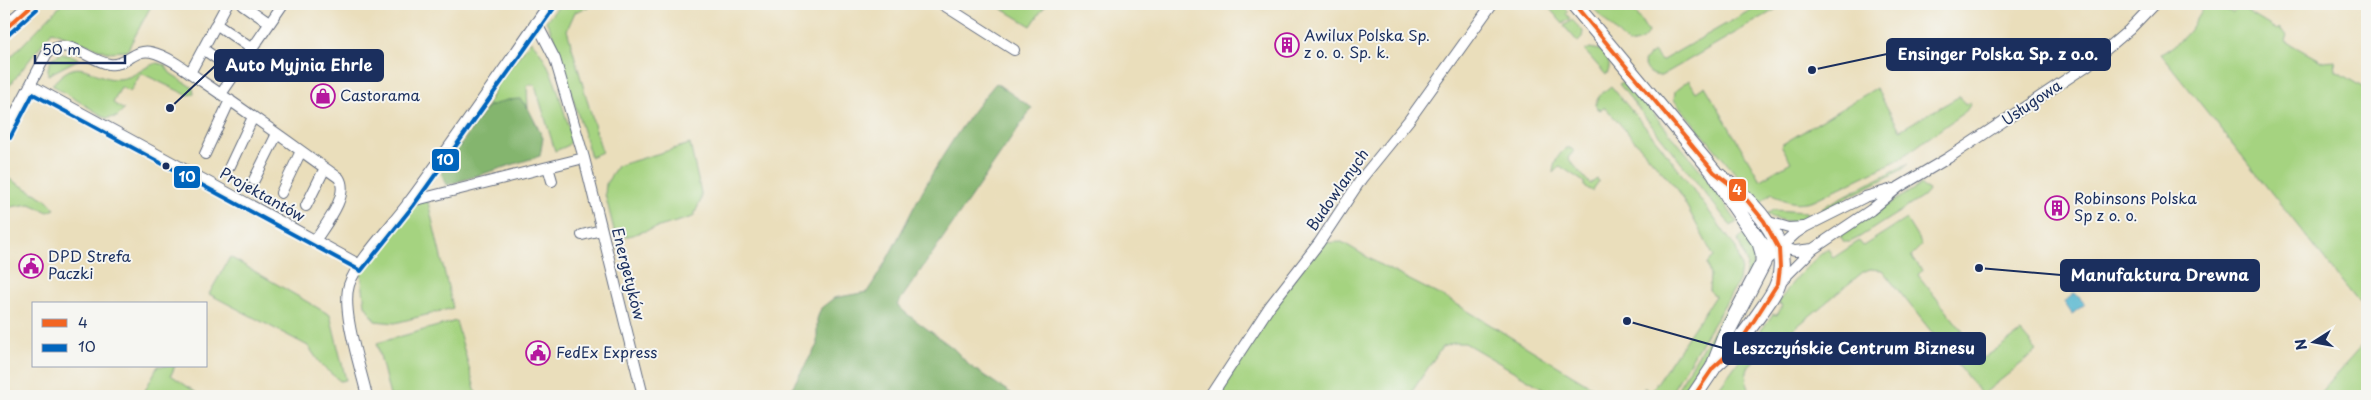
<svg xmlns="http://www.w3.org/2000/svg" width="2371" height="400" font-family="'Playpen Sans',sans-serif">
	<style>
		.green { fill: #a5d380; stroke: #60816f }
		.forest { fill: #84b56e; stroke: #507266 }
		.water { fill: #4fb4ce; stroke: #357296 }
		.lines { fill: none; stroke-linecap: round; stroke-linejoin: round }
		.street-casing { stroke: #636c7f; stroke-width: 12 }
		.secondary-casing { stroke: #636c7f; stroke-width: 17 }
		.street { stroke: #fff; stroke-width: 10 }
		.secondary { stroke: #fff; stroke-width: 15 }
		.bus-1-casing { stroke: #f6f6f2; stroke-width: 8 }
		.bus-2-casing { stroke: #f6f6f2; stroke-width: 8 }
		.bus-1 { stroke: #f26522; stroke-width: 4 }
		.bus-2 { stroke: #0065bd; stroke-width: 4 }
		.bus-dot { fill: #1b2f5e; stroke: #f6f6f2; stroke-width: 2 }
		.labels { text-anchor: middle; stroke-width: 4; stroke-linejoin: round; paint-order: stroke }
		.poi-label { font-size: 15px; fill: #1b2f5e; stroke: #f6f6f2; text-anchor: start }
		.street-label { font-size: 15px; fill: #1b2f5e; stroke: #f6f6f2 }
		.leader { fill: none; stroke: #1b2f5e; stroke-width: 2 }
		.callout-dot { fill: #1b2f5e; stroke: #f6f6f2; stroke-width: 2 }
		.callout { fill: #1b2f5e; stroke: #1b2f5e; stroke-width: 2 }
		.callout-label { font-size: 16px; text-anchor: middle; font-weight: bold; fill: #fff }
		.line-badge { stroke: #f6f6f2; stroke-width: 2 }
		.badge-label { font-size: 14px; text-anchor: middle; font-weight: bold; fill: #fff }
	</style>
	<rect width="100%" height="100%" fill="#f6f6f2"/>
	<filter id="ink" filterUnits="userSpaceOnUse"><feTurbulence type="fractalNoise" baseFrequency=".02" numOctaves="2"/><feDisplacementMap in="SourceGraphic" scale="10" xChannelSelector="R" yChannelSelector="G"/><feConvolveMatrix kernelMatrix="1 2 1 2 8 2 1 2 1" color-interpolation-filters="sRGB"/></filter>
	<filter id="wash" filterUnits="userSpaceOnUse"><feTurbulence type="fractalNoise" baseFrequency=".0096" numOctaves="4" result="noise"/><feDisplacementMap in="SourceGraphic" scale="20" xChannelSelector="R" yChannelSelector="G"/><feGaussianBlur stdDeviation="1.12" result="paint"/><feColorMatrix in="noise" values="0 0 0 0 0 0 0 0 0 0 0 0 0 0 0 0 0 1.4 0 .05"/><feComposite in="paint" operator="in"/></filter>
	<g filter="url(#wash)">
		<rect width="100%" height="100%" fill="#eadebb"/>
		<path class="green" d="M62,4H152L127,51L107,52L52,31L7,89L4,86V64Z
			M561,4H596L575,12L567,30L602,152L591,157L554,37L546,21Z
			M994,4H1046L1031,26Z
			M1552,4H1561L1568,12L1566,14L1570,18L1563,24L1550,9Z
			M1589,4H1631L1648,32C1644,42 1638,42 1628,44Z
			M1761,4H1785L1661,76C1650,75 1647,72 1644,62L1648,56L1654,52L1661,61Z
			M2206,4H2215L2233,13L2239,7L2277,30L2279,28L2287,35L2285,41L2323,62L2335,61L2336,71L2367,90V313L2161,54C2186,39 2192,29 2206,4Z
			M1572,20L1583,31L1582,38L1578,42L1564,26Z
			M531,41C554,63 562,110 573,139L567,146L555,151L535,85H527L528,108L520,99L487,107L497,84Z
			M1590,48L1600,50C1607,58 1613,65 1606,75L1585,51Z
			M61,54L73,56L79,59L48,75V68L52,58Z
			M157,63L165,65L170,73L193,88L194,94L187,95L141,73L130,92L121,87L113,103L124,110L117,117L106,118L52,85C83,48 92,85 125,78C137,75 145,66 157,63Z
			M1689,80L1696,92L1705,86L1760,180L1791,162L1781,145L1876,88L1900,130L1960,96L1965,105L1970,102V105L1966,111L1898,160L1814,200C1798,205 1786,203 1772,193L1760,203L1674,100L1675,91Z
			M1623,82L1628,83L1707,178L1737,222L1731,226L1619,84Z
			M1611,86L1661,146L1736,248L1741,267L1739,281L1669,396H1646L1644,387L1651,392L1715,296L1709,290L1710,276L1707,263L1714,257L1678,190L1605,107L1600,110L1596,107C1595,97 1604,92 1611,86Z
			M690,144L701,193V200L693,217L625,237L615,234L605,194L606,184L617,166Z
			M1567,148H1570L1574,151L1568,158L1590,184L1597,179L1599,181L1592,191L1584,186V182L1560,166L1553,173C1554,162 1558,154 1567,148Z
			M1909,163L1903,169L1823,210L1821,208Z
			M4,176L47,200L55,209L48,212L30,204L10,207L4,205Z
			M1920,185L1929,190L1923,197L1858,238L1850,242H1844L1840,235Z
			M427,198L453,308L395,323L375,321L365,305L360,265L408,202Z
			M1773,210L1806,212L1809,218C1794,223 1781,223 1767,214Z
			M1906,219L1922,245L1911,256L1922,270L1918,275L1984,358L2021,332L2037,351L1982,395L1882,270L1870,269L1863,272L1749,366C1744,379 1746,385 1754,396H1713L1773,314L1777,315L1783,305L1778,304C1791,281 1808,265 1828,248L1833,258L1859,241L1863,246Z
			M1746,233C1759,253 1755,266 1744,285L1747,264L1738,240Z
			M1342,242L1384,267L1453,302L1607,396H1556L1465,343H1454L1442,347L1409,396H1211L1319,243Z
			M230,257L330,315L346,380L340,381L322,366L308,346L209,294Z
			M1735,295L1739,298L1680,396H1673Z
			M456,321L477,396H390L377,343Z
			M2367,340V396H2317Z
			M158,366H175L171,375L201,396H142Z"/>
		<path class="forest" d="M996,83L1032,108L897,305L907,314L953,348L970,366L1015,396H787L817,345V319L821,308L834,298L867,292C886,264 900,234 915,205C938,161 964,120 996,83Z
			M520,99L528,108L543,138L540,156L447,185L441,173L487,107L507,100Z"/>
		<path class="water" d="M2075,293L2085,304L2072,314L2064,302Z"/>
	</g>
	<g filter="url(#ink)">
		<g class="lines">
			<g class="street-casing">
				<path id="street" d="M242,4L269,23
					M942,4L1014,50
					M536,22L555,59L584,158L643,396
					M216,24L252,49
					M203,49L236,72
					M190,73L227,4
					M30,85L360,265
					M221,94L283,4
					M4,135L47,53C68,35 87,60 109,64C126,67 134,48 151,52C169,56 187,71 203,82C249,113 294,146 339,178C350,195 325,225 315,241
					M205,154L230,100
					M230,166L253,117
					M548,167L552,181
					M254,180L277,134
					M281,193L301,151
					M408,202L584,158
					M306,206L325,168
					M1765,221L1789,228L1804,227
					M582,235L601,230
					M1760,243L1795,251L1813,249
					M1763,263L1796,233L1805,227L1865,197L1893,189
					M1779,283L1813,249L1871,210L1899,187L1948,158L2088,65L2129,30L2154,4
					M367,396C361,369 341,311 349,285C356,262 394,223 409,202C457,137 503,70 549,4
					M1211,396L1270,306L1319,243L1362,178L1409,120L1492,4"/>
			</g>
			<g class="secondary-casing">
				<path id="secondary" d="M1574,4L1714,172L1731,201L1760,243L1763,253V263L1726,334L1713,368L1694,396
					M4,30L33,4
					M1715,365C1735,348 1745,334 1760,313C1766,304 1775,293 1778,283C1794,240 1749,199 1719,176"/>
			</g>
			<use href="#street" class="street"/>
			<use href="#secondary" class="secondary"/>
			<g class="bus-1-casing">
				<path id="bus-1" d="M1574,4L1714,172L1741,193L1764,221L1779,249L1780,267L1778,283L1739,344L1713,368L1694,396
					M4,30L33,4"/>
			</g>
			<g class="bus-2-casing">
				<path id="bus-2" d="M8,35L37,9
					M10,138L33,94L361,271L413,206L554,8"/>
			</g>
			<use href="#bus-1" class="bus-1"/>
			<use href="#bus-2" class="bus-2"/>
		</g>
	</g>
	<defs>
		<g id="building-ring" transform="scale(1.25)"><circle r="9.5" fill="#f6f6f2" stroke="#b5179e" stroke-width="1.5"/><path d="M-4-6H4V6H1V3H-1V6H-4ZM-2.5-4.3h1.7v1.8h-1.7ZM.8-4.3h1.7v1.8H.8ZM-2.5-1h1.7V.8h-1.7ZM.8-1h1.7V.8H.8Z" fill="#b5179e"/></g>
		<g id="shop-ring" transform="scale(1.25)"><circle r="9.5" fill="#f6f6f2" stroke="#b5179e" stroke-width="1.5"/><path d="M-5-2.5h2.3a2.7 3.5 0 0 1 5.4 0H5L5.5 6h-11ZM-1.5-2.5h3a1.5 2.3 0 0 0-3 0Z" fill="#b5179e"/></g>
		<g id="civic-ring" transform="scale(1.25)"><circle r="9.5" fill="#f6f6f2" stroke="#b5179e" stroke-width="1.5"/><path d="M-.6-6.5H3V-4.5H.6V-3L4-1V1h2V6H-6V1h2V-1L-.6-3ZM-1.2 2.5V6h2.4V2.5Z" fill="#b5179e"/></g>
	</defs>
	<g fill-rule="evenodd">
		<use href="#building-ring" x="1287" y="45"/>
		<use href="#shop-ring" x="323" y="96"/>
		<use href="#building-ring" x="2057" y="208"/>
		<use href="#civic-ring" x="31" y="266"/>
		<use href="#civic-ring" x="538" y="353"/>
	</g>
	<circle class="bus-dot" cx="166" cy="166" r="4.5"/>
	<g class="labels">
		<g class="poi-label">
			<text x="1304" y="41">Awilux Polska Sp.<tspan x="1304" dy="17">z o. o. Sp. k.</tspan></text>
			<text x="340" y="101">Castorama</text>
			<text x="2074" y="204">Robinsons Polska<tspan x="2074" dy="17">Sp z o. o.</tspan></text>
			<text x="48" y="262">DPD Strefa<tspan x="48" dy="17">Paczki</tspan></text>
			<text x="556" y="358">FedEx Express</text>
		</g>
		<g class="street-label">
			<text transform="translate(2032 103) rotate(-34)" y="5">Usługowa</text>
			<text transform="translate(1338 190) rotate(-55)" y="5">Budowlanych</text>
			<text transform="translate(262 195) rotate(29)" y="5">Projektantów</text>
			<text transform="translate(628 274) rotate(76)" y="5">Energetyków</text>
		</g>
	</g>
	<path class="leader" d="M1812 70L1887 54M170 108L215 66M1979 268L2061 275M1627 321L1723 348"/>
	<g class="callout-dot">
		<circle cx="1812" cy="70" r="5"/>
		<circle cx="170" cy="108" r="5"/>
		<circle cx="1979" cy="268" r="5"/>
		<circle cx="1627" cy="321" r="5"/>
	</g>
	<g class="callout">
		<rect x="1887" y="39" width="223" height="31" rx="5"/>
		<rect x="215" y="50" width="168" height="31" rx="5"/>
		<rect x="2061" y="260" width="198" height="31" rx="5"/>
		<rect x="1723" y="333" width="262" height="31" rx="5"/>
	</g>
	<g class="callout-label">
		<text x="1998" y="60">Ensinger Polska Sp. z o.o.</text>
		<text x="299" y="71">Auto Myjnia Ehrle</text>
		<text x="2160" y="281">Manufaktura Drewna</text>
		<text x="1854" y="354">Leszczyńskie Centrum Biznesu</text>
	</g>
	<g class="line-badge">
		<rect x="431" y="148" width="29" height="24" rx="5" fill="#0065bd"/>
		<rect x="173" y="165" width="28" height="24" rx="5" fill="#0065bd"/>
		<rect x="1728" y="178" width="19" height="24" rx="5" fill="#f26522"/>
	</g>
	<g class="badge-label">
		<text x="445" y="165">10</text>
		<text x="187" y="182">10</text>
		<text x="1737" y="195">4</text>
	</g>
	<rect width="2371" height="400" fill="none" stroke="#f6f6f2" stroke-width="20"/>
	<rect x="32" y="302" width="175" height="65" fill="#f6f6f2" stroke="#9ea6b7"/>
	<rect x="42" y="319" width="25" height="8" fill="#f26522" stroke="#9ea6b7"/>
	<text x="78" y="328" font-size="15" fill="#1b2f5e">4</text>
	<rect x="42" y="344" width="25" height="8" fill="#0065bd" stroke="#9ea6b7"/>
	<text x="78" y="352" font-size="15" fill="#1b2f5e">10</text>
	<g transform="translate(2314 342) rotate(259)" stroke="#f6f6f2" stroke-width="4" paint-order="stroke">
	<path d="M0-4L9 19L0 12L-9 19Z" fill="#1b2f5e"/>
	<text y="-8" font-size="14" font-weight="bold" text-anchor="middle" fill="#1b2f5e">N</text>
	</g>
	<path d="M35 55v8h90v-8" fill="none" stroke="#1b2f5e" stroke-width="2.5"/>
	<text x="42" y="55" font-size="15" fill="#1b2f5e" stroke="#f6f6f2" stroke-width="4" paint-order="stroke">50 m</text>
</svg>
